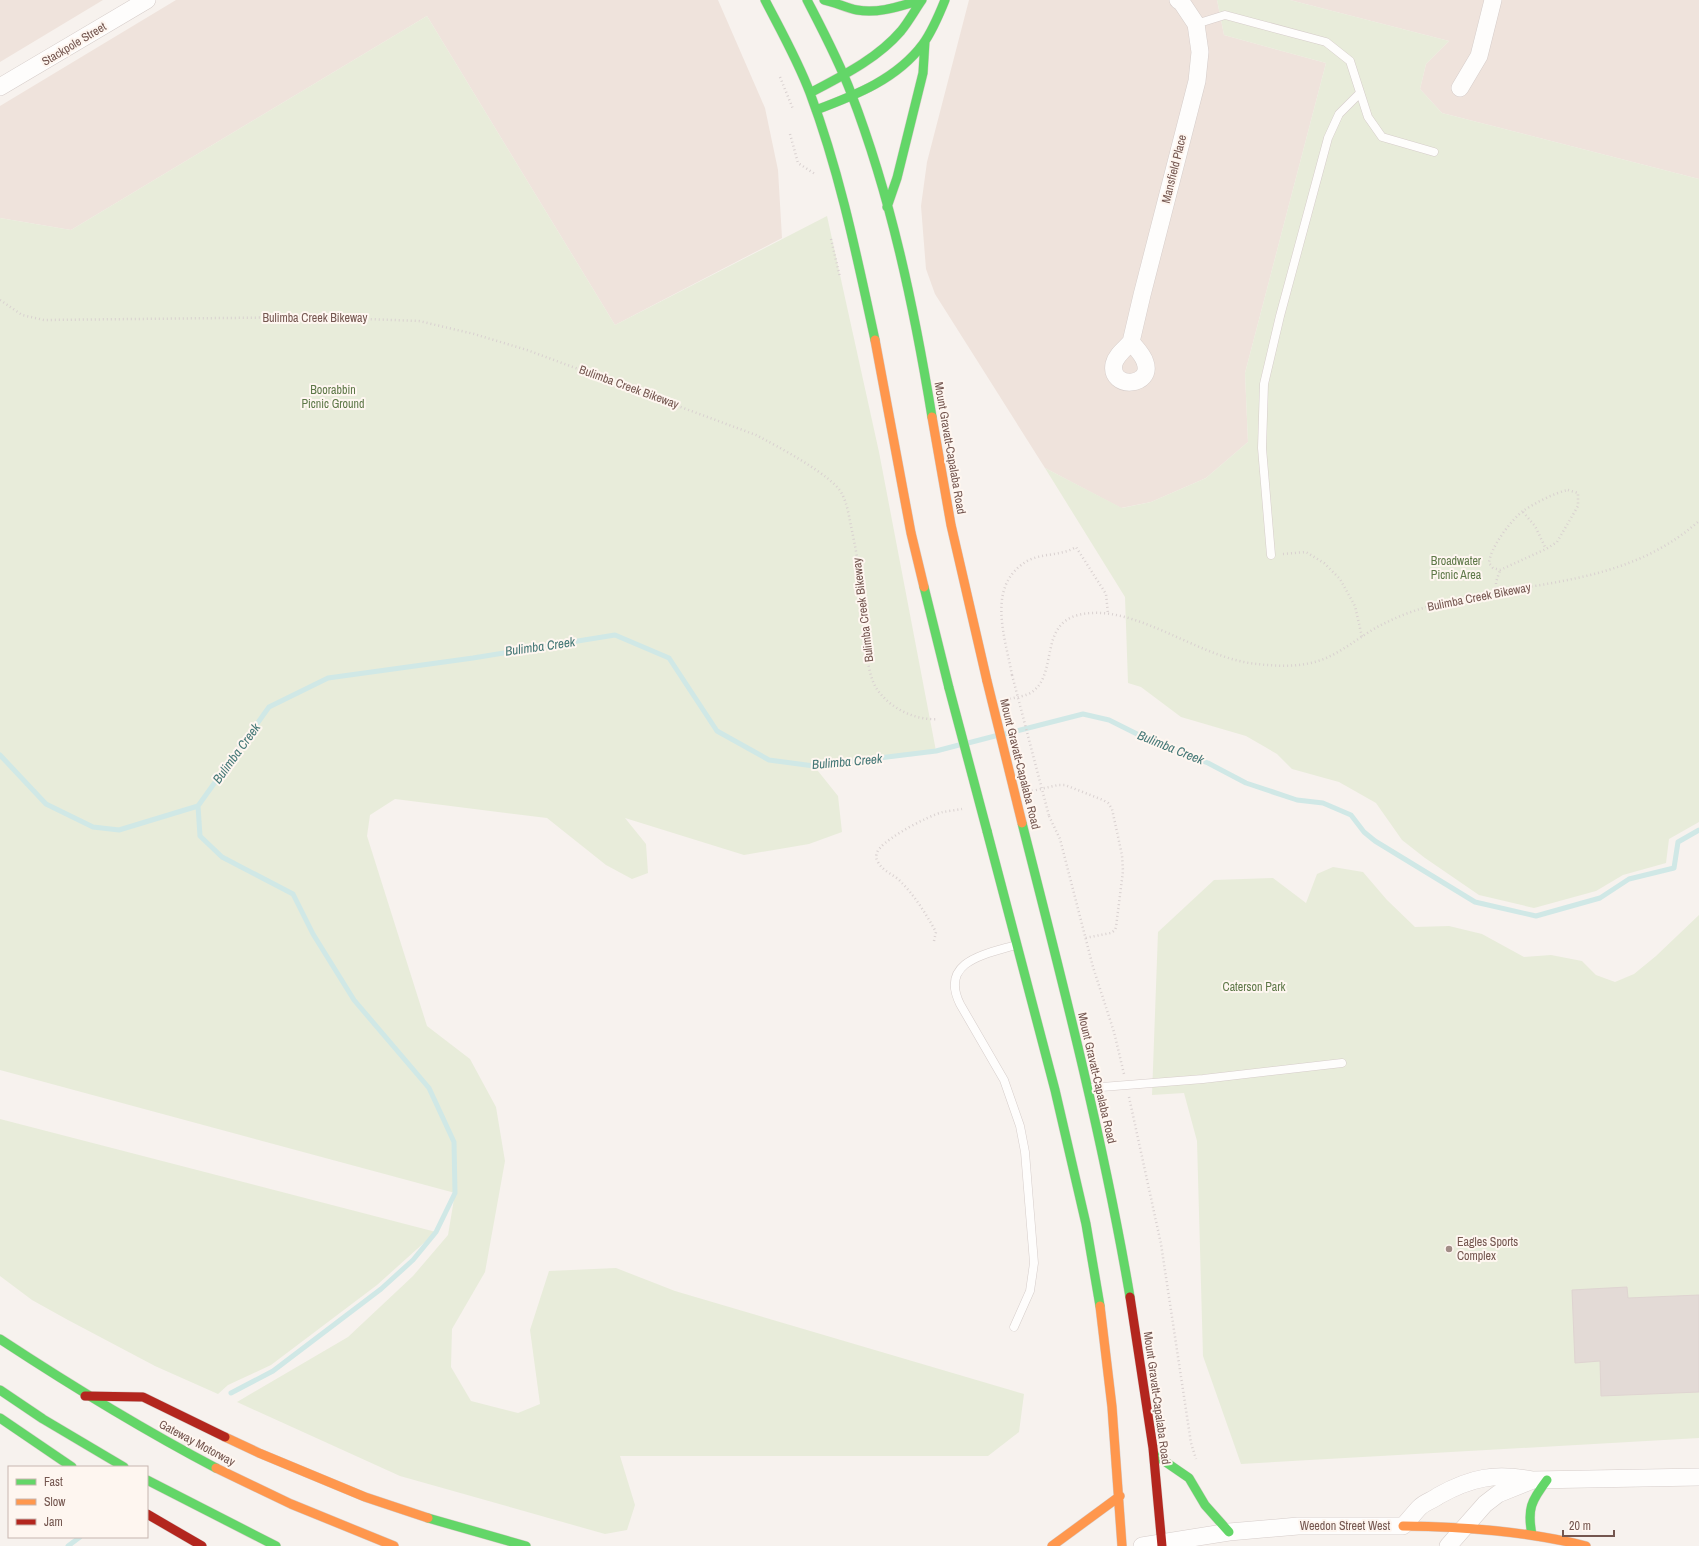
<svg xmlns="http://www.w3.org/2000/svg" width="1699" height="1546" font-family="'Archivo Narrow',sans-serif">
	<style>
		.residential { fill: #efe3dc }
		.green { fill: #e8ecda }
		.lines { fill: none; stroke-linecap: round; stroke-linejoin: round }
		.stream { stroke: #d0e8e6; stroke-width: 5 }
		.building { fill: #e3dad6; stroke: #dfd4d1 }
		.lane-casing { stroke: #d6cdca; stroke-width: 9 }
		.street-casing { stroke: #d6cdca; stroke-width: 18 }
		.fast-casing { stroke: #d7cdca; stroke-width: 10 }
		.slow-casing { stroke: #d7cdca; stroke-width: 10 }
		.jam-casing { stroke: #d7cdca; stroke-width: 10 }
		.path { stroke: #d9d1d0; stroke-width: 2.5; stroke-dasharray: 1 3; stroke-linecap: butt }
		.lane { stroke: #fefdfc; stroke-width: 8 }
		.street { stroke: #fefdfc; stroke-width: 17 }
		.fast { stroke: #63d668; stroke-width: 9 }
		.slow { stroke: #ff974d; stroke-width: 9 }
		.jam { stroke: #b3261e; stroke-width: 9 }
		.fast-bridge-casing { stroke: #d8cfcb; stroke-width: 10; stroke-linecap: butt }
		.slow-bridge-casing { stroke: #d8cfcb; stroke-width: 10; stroke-linecap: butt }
		.path-bridge { stroke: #d9d1d0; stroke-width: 2.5; stroke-dasharray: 1 3; stroke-linecap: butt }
		.fast-bridge { stroke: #63d668; stroke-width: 9 }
		.slow-bridge { stroke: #ff974d; stroke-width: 9 }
		.poi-dot { fill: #a28d87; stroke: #fef6f0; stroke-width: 1.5 }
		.labels { text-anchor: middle; stroke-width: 4; stroke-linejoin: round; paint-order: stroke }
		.street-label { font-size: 12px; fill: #74564f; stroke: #fef6f0 }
		.park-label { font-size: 12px; fill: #5e7848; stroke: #fef6f0 }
		.poi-label { font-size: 12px; fill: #74564f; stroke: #fef6f0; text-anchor: start }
		.water-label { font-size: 13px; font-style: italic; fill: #447776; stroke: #fef6f0 }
	</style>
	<rect width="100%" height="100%" fill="#f7f2ee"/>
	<path class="residential" d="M0,0H103L0,62Z
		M176,0H718L765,108L778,170L782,238L615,325L427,16L71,230L0,218V106Z
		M969,0H1217L1224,35L1326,63L1245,373L1248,442L1206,478L1151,502L1121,508L1045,468L935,294L926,269L921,206L927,162Z
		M1290,0H1699V179L1442,113L1420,89L1426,64L1449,41Z"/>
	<path class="green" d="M1217,0H1290L1449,41L1426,64L1420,89L1442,113L1699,179V822L1669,839L1666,863L1623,875L1596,891L1534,908L1479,895L1425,858L1402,840L1376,803L1339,782L1292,769L1277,754L1246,736L1181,717L1141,687L1128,683L1125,597L1045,468L1122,508L1151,502L1206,478L1248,442L1245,373L1326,63L1224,35Z
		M427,16L615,325L827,216L879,452L936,751L814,766L838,796L842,832L809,844L744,855L625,818L646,844L648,873L632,879L606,865L547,818L395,799L370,815L367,836L427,1026L470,1059L496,1107L505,1161L485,1272L452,1329L451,1367L471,1401L518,1413L540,1404L530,1330L549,1271L616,1268L675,1291L1024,1394L1019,1432L988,1456H620L635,1505L627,1530L605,1534L400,1476L237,1402L348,1337L413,1276L448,1235L455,1193L0,1070V218L71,230Z
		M1333,867L1363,872L1387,900L1415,927L1449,926L1482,934L1524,957L1551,955L1582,961L1596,975L1615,982L1634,974L1656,956L1699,915V1438L1241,1464L1203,1356L1197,1141L1184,1093L1152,1095L1158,932L1214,880L1273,878L1306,903L1317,874Z
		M0,1119L436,1232L377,1285L271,1365L228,1385L218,1394L155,1366L68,1320L32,1300L0,1276Z"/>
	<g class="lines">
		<path class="stream" d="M1005,734L1083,714L1109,720L1151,741L1208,763L1246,783L1297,800L1323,803L1351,815L1364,832L1375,841L1475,902L1536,916L1600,898L1629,879L1674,868L1678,842L1699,830
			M968,743L995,736
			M0,755L46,804L93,827L119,830L198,806L269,707L328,678L473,658L615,635L669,658L717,731L769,760L814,766L936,751L959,745
			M198,806L200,836L222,857L293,894L313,934L354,1000L429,1088L454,1142L455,1193L436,1232L413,1260L381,1289L273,1371L231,1393
			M68,1546L80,1537"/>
	</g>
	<path class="building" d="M1627,1287L1628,1298L1699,1295V1392L1601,1396L1600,1361L1575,1363L1572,1290Z"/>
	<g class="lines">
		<g class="lane-casing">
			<path id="lane" d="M1196,24L1225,15L1326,42L1350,61L1368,117L1382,137L1434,152
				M1271,555L1262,448L1264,384L1280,316L1328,138L1339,114L1360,93
				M1089,1088L1203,1079L1342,1063
				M1014,1327L1030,1291L1034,1263L1025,1152L1020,1126L1004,1080L960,1004C939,961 986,954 1016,945"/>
		</g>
		<g class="street-casing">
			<path id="street" d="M0,87L147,0
				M1460,88L1479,56L1493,0
				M1131,342L1142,295L1197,81L1200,52L1196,24L1182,3L1178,0
				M1131,342C1136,348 1143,355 1145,362C1154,387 1109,390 1114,364C1116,355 1126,348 1131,342Z
				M1142,1546L1229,1532L1298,1526H1403C1409,1520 1414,1513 1420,1507C1425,1502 1433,1500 1438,1496C1472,1477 1495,1473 1533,1480L1699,1477
				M1448,1546L1485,1504L1498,1494L1533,1480"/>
		</g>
		<g class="fast-casing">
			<path id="fast" d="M765,0C781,31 798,61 810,93C840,173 857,257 875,340
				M807,0C823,31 839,61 851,93C891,197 914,307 932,417
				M824,0C835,2 846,8 857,10C879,14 900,6 921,0
				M810,93C842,76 877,59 901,31C909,21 915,10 922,0
				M816,110C856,95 897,79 923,44C933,30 939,15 945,0
				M887,207L897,178L923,73L925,41
				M924,587L949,688
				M1022,823C1062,980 1103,1138 1130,1297
				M987,831L1055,1090L1086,1224L1100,1306
				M0,1339C70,1385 142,1429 216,1468
				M0,1390L43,1419L124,1467
				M0,1418L72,1467
				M1154,1454L1189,1478L1205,1505L1229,1532
				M147,1480L276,1546
				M428,1518L526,1546
				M1532,1535C1527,1509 1531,1501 1547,1480"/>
		</g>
		<g class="slow-casing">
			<path id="slow" d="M875,340L911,533L924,587
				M932,417L951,525L987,681
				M1100,1306L1112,1407L1122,1546
				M225,1437L259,1453L365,1497L428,1518
				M216,1468L291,1504L394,1546
				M1403,1526C1465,1527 1526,1531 1586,1546
				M1052,1546L1120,1496"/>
		</g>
		<g class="jam-casing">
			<path id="jam" d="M1130,1297L1153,1448L1162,1546
				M85,1396L143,1397L225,1437
				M147,1514L202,1546"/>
		</g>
		<path class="path" d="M780,77L793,109
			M790,134L798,163L815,174
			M831,239L840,277
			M0,300L22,315L44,320L315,317L419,321L474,334L527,350L756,435C775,445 834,476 842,494C847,503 849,516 851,526C858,559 863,592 865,625C867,644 866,666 874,684C885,706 914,721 938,719
			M1568,490L1578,493V506L1557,542L1546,549L1500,570L1493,568L1489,563C1490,548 1511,520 1523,511C1535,503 1554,493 1568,490Z
			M1523,512L1535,526L1546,549
			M1283,554L1306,552L1324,563L1340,579L1355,606L1362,637
			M1496,592V582L1500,570
			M1012,675C1005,636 985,584 1029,560C1044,553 1061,556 1076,547L1106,594L1108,614
			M1010,699C1017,697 1026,696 1032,692C1058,674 1039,625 1078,615C1133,601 1199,659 1257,664C1275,666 1293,667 1311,663C1338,657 1359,636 1383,624C1397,617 1412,611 1427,607C1521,580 1621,590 1699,521
			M1032,791L1058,785H1065L1103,800L1108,803L1112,809L1122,855L1123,871L1116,927L1115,930L1111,933L1085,938
			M1049,816L1060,839L1093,967L1114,1032L1124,1074
			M934,941L936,932C926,914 915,896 901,882C894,874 883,872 878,862C875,858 876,852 880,848C890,836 928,816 943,812C949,811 956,810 962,809
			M1129,1097L1161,1244L1191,1443L1196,1459"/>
		<use href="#lane" class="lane"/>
		<use href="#street" class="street"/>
		<use href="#fast" class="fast"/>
		<use href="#slow" class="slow"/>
		<use href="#jam" class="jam"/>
		<g class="fast-bridge-casing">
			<path id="fast-bridge" d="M949,688L987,831"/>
		</g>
		<g class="slow-bridge-casing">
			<path id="slow-bridge" d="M987,681L1022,823"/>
		</g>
		<path class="path-bridge" d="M1012,675L1049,816"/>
		<use href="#fast-bridge" class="fast-bridge"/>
		<use href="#slow-bridge" class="slow-bridge"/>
	</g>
	<circle class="poi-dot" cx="1449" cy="1249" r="4"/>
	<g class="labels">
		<g class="street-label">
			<text transform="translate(74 44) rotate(-31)" y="4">Stackpole Street</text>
			<text transform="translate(1174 169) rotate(-76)" y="4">Mansfield Place</text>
			<text x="315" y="322">Bulimba Creek Bikeway</text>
			<text transform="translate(629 387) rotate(20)" y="4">Bulimba Creek Bikeway</text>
			<text transform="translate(950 448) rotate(80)" y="4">Mount Gravatt-Capalaba Road</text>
			<text transform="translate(1479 597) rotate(-11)" y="4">Bulimba Creek Bikeway</text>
			<text transform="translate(863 610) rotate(-97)" y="4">Bulimba Creek Bikeway</text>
			<text transform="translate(1020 764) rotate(76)" y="4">Mount Gravatt-Capalaba Road</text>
			<text transform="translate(1097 1078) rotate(77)" y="4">Mount Gravatt-Capalaba Road</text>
			<text transform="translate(1157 1398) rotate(82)" y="4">Mount Gravatt-Capalaba Road</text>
			<text transform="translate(197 1443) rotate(28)" y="4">Gateway Motorway</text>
			<text x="1345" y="1530">Weedon Street West</text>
		</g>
		<g class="park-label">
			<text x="333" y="394">Boorabbin<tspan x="333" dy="14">Picnic Ground</tspan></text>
			<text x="1456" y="565">Broadwater<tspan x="1456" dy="14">Picnic Area</tspan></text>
			<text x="1254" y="991">Caterson Park</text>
		</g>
		<g class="poi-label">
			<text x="1457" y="1246">Eagles Sports<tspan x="1457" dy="14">Complex</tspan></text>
		</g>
		<g class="water-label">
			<text transform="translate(540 646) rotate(-8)" y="5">Bulimba Creek</text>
			<text transform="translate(1171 747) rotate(22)" y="5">Bulimba Creek</text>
			<text transform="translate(236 753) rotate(-54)" y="5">Bulimba Creek</text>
			<text transform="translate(847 761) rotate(-5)" y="5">Bulimba Creek</text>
		</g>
	</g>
	<rect x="8" y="1466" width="140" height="72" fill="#fef6f0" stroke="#c7b6b0"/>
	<rect x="16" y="1479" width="20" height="6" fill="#63d668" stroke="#c7b6b0"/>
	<text x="44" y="1486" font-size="12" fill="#74564f">Fast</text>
	<rect x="16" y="1499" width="20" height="6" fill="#ff974d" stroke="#c7b6b0"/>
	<text x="44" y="1506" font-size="12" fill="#74564f">Slow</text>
	<rect x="16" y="1519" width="20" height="6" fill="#b3261e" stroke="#c7b6b0"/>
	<text x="44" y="1526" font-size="12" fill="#74564f">Jam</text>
	<path d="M1563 1530v6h51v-6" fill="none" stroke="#74564f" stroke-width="2"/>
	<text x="1569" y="1530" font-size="12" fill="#74564f" stroke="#fef6f0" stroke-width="3" paint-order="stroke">20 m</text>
</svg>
